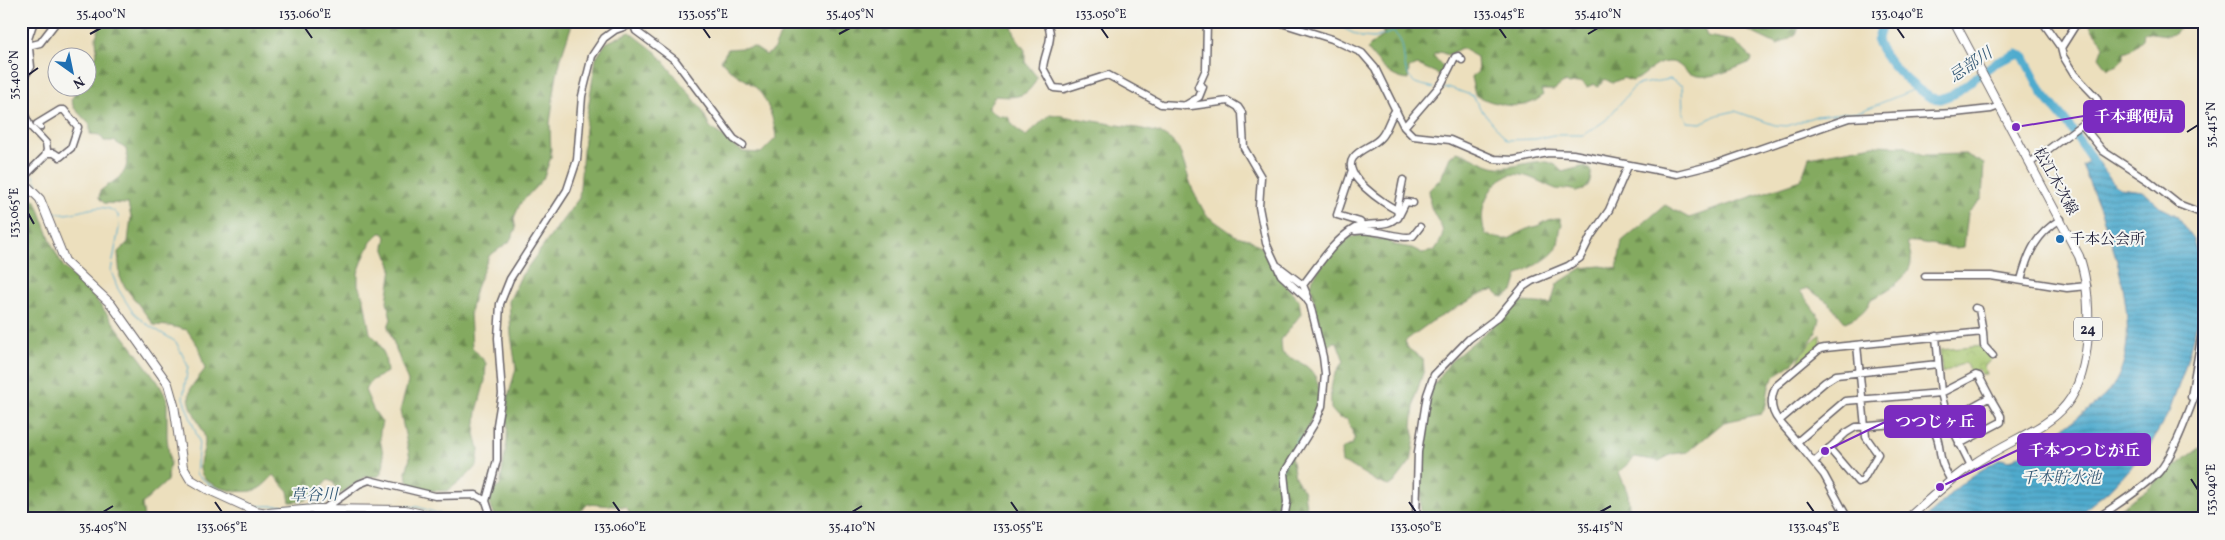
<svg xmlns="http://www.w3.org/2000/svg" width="2225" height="540" font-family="Vollkorn,'Noto Serif JP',serif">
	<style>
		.forest { fill: url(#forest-firs); stroke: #53664e }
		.park { fill: url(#park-crowns); stroke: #647354 }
		.water { fill: url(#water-rules); stroke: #396684 }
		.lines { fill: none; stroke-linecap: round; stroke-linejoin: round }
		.stream { stroke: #50abce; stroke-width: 1 }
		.river { stroke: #50abce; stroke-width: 9 }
		.minor-casing { stroke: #696468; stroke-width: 9 }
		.major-casing { stroke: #696468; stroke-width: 10 }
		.minor { stroke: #fff; stroke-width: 6 }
		.major { stroke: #fff; stroke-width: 8 }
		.ticks { fill: none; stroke: #22223b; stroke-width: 2 }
		.poi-dot { fill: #1f6fb2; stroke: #f6f6f2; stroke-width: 2 }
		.labels { text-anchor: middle; stroke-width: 4; stroke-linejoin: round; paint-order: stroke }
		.shield { fill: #f6f6f2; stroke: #626272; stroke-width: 1 }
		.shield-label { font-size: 14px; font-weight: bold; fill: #22223b }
		.street-label { font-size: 15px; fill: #22223b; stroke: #f6f6f2 }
		.poi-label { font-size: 15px; fill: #22223b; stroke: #f6f6f2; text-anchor: start }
		.water-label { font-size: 16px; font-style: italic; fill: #345976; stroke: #f6f6f2 }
		.leader { fill: none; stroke: #7b2cbf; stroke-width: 2 }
		.callout-dot { fill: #7b2cbf; stroke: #f6f6f2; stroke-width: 2 }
		.callout { fill: #7b2cbf; stroke: #7b2cbf; stroke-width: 2 }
		.callout-label { font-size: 16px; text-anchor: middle; font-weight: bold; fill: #fff }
		.neatline { fill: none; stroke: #22223b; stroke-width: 2 }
		.ticks-label { font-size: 12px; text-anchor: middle; fill: #22223b }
	</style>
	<defs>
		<pattern id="forest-firs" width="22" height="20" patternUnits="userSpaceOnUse" patternTransform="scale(1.25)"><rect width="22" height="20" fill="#84aa60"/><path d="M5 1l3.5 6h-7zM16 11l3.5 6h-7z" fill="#6c8a50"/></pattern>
		<pattern id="park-crowns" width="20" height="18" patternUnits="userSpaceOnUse" patternTransform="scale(1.25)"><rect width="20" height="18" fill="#a5c46c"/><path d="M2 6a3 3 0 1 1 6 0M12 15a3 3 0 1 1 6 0" fill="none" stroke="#8ea85e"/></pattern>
		<pattern id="water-rules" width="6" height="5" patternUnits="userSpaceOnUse" patternTransform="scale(1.25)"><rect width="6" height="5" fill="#50abce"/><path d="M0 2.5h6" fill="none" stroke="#428ba8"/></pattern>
	</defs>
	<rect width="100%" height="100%" fill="#f6f6f2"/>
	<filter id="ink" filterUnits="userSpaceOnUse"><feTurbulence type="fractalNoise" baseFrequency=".02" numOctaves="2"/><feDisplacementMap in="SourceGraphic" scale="10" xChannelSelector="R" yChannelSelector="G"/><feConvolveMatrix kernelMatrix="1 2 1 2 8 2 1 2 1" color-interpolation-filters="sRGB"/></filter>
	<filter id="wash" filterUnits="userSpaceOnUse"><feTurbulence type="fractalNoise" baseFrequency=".0096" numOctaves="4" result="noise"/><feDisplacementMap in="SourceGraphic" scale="20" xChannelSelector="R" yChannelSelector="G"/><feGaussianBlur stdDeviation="1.12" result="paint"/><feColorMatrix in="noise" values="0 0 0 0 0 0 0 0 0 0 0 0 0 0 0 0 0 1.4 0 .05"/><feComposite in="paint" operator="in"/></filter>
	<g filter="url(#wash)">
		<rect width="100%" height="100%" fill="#ecdfbd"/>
		<path class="forest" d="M101,21H573L562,54L556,79L550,123L551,157L543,179L520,204L514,218L516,229L509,242L489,256L476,288L470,312L472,347L486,363L485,381L477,411L475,434L479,449L477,465L467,476L447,491L420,490L411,485L407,479L406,472L410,458L400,411L408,382L388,327L391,319L387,301L392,268L384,247L386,237L383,233H380L371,242L364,257L358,273V285L364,300L370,333L378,341L385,356L387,372L371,381L365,390L373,409L382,422C381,427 379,433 380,438C382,453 388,463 379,476L365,477L340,494L333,482L328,480C314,494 312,502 290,502L288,491L274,475C268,481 263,487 256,490C241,495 201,488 200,468C199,456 208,448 204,435C200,421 186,406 190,391C191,385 201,375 205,369L198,346L187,330L170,326L154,325L125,287L120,277L118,252L128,242L131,217L128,204L104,203L99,198L100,191C118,177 131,176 126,149L114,141H104L100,135L90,134V125L74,108L71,100L78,88H88V71L97,54L96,37Z
			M775,21H1004L1012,26L1016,38L1025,50V62L1037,77C1029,98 1015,98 995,96L987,108L997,115L1008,117L1015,128L1026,136L1050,114L1143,129L1160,133L1171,140L1179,149L1193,191L1206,215L1236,236L1249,239L1261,247L1279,278L1299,300L1301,314L1281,340L1282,353C1289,358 1299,361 1306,366C1337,390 1304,433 1291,457L1295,477L1304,492L1306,506L1310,513L1305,519H1160L1156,515L1150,519H629L630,513L626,507L588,504L580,512L579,519H497L489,504L491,491L500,486L507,441L508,398L516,368L511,335L509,301L521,276L579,198L585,128L596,58L606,43L630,32L657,53L701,108L710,127L743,152L761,153L776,138C775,123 767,96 754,86C740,75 734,76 721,60L728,49L754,47L766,55L773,51L782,31Z
			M1346,21H1716L1709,22L1703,26L1707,36L1734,41L1752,58L1751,62C1735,68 1708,82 1691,74C1682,70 1679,61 1668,62C1652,62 1647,77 1632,81L1623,78L1612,83L1605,79L1598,87L1594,84L1587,87L1582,82L1568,84L1565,82L1554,90H1541L1543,95C1525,113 1495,105 1475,95L1471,77L1478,72L1477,57L1461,48L1448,55L1440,52L1433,55L1446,71L1443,76L1418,65L1409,68L1408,80C1387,77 1380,64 1367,49L1375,41L1384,36L1381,26L1360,25Z
			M1728,21H1802L1796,34L1778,45Z
			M2092,21H2183L2175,34L2167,35L2144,32L2143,39L2132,49L2124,52V58L2118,65L2108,69L2099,57L2103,46C2100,38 2093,33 2090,25Z
			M1873,145L1904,146L1924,155L1965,154L1984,164L1982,199L1968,213L1964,247C1945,251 1927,240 1907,242C1908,248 1911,253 1911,258C1913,277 1885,292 1871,299C1866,312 1857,317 1845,322L1829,303L1807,288L1800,291L1820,318C1818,335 1803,355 1789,366C1784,370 1777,373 1773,378C1765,389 1770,405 1761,414L1724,422L1688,452L1672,454L1659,461L1635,457L1619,472L1628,494L1630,519H1420L1424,442L1431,389L1450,362L1521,302L1551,304L1557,284L1582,268L1601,266L1617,269L1622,241L1665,205L1689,218L1801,180L1809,157Z
			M1457,151C1471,155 1484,165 1497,167C1518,170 1548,150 1562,172L1585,166L1591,170C1592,178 1589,190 1579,191C1575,192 1571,189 1567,189C1564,189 1560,190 1556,189C1531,179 1509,160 1489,193C1481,207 1481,219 1485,234C1516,245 1506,236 1530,228C1534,226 1537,227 1541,224C1548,220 1552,218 1560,218L1562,224C1559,231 1560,236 1558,244C1555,258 1530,267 1518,275L1513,292L1504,297L1499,296L1494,291L1485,292L1431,322L1405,341L1406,347L1423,359L1424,370L1415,397L1412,426L1415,438L1411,461L1394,483L1388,486C1371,481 1359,468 1342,463L1341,454L1343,448L1352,445L1355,437L1347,419L1339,418L1331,409C1330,390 1330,377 1344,361L1337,342H1333L1328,347L1323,340L1311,286L1313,278L1329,256L1350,237L1368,234L1376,239H1385L1395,245L1412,248L1422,253L1434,251C1451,228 1439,228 1431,207C1429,202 1430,195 1429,190L1441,178L1450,157Z
			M21,188L36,201L53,247L63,266L95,298L158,382L167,399V437L170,463L167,481L142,504L144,519H21Z
			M2204,445V519H2103L2147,490L2167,472Z"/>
		<path class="park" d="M1820,334V346L1798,365L1801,354Z
			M1982,346L1992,358L1984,367L1986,374L1981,375L1979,369L1971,372L1965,363L1942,373L1940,350Z"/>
		<path class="water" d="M2092,152L2114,184L2120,188L2143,191L2162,208L2176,215L2193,239L2196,250L2204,249L2202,255L2204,257V297L2184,371L2169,412L2148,449L2108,491L2073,519H1922C1934,512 1940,505 1949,495C1963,481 1983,468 2001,459L2009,461L2015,458C2042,441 2093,412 2112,387C2151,333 2106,220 2082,166L2088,162L2085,157Z"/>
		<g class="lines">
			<path class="stream" d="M1329,21L1361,37L1374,38L1393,32C1411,45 1397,68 1414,82C1418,85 1428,86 1434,88
				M1440,89L1451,88L1473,96L1479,107L1507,140L1536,139L1553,135H1584L1606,120L1636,85L1670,79L1682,86L1683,113L1688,122L1701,123L1717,115L1735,111L1775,125L1787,126L1816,116L1861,111L1918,88
				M21,159L29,168
				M33,174L43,197
				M46,206C64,229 99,193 118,215L119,228L111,271L118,289L132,311L145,323L176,342L188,366L183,398L199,441L196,474L210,485L256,506L325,505
				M1282,470L1300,435
				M1281,474L1283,497
				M392,506H403
				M407,506L418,507L440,514
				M1270,519L1284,503"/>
			<path class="river" d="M1883,21L1877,42C1888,64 1910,85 1931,98L1940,99L1954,94L1995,63L2017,54L2023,56L2043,94L2068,124L2095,164"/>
		</g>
	</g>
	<g filter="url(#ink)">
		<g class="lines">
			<g class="minor-casing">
				<path id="minor" d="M1045,21C1057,36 1044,52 1043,68L1054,88L1064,89L1108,75L1161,104L1191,106L1228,101L1238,107L1242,113L1244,148L1261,177L1259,207L1266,243L1281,275L1305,297L1310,304L1323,357L1325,374L1322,406L1316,421L1284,473L1287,502L1284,519
					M1275,21L1332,39L1362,53L1375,68L1404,127L1413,136L1450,140L1494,159L1514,160L1548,153L1573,154L1677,174L1713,165L1849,118L1954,113L1991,109L1999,106
					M634,25L636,31L675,60L734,139L743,145
					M28,46L40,43L57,21
					M2061,48L2078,21
					M21,81L31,67L28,39L34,21
					M1184,106L1199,97L1203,87H1198L1206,69L1207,21
					M21,107L30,126L46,143L47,150L45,156L21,180
					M2082,125L2103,151L2149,181L2178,204L2204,214
					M40,127L37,124L60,110H64L78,127L71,148L60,157L54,153H47
					M1404,127L1442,83L1455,57L1458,56L1462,60
					M2030,163L2100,111L2101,107L2096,97L2074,74L2063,56L2061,48L2042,21
					M1352,170L1337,215L1360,222L1362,225
					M1397,210L1403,180
					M1398,218L1406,202L1413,203
					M1355,231C1374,227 1402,241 1413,236L1420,227
					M1278,266L1303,285
					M1925,276H1991L2067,288L2087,286
					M2021,280C2028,253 2036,234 2061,219
					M1308,297L1303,285C1318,266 1334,240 1355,228C1369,220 1388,230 1398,215L1397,210C1384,204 1341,175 1353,158C1360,148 1374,146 1381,137C1388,129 1389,118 1396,110
					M1975,308L1979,309L1983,332
					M1936,336L1941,393L1948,420L1971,466
					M2191,397L2204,321
					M1779,421C1770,410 1770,398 1776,386L1820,349L1825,348L1983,332L1984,346L1993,356
					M1919,429L1927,425C1941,434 1938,449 1942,462C1944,469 1948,475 1951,481
					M1797,442L1779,421L1825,382L1836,375L1938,364
					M1959,444L2001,422V416L1990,397
					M1829,448L1858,482L1863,480L1878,454L1866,437L1857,345
					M1814,462L1846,433L1856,427L1948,420L1990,397L1979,376L1976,375L1941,393L1845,401L1797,442L1824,475L1848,519
					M324,509L359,484L369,480L435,496L476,495L486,501
					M251,510V519
					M492,519L486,501L497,460V425L502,394L498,338L500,304L510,279L567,190L577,160L582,96L592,56L604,38L615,30L641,21
					M1416,519L1418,452L1427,395L1434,375L1469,339L1498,317L1523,287L1532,281L1568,266L1580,258L1591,236L1609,210L1628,166
					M2096,519C2117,504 2140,491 2158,473C2176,453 2194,397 2204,371"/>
			</g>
			<g class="major-casing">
				<path id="major" d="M21,28L23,21
					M21,180L40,199L65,261L111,304L168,384L174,405L183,467L190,479L207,489L255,511L268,513L315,509L405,510L444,519
					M1907,519C1928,501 1949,480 1972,465C2038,421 2083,427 2088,332C2089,306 2088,281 2079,256L1954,21"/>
			</g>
			<use href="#minor" class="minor"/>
			<use href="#major" class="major"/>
		</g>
	</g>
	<path class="ticks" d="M305,28L312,38M703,28L710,38M1101,28L1108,38M1499,28L1506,38M1897,28L1904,38M90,34L101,28M839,34L850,28M1588,34L1598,28M28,75L38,68M2187,132L2198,125M28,213L34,224M2191,479L2198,490M215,502L222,512M613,502L620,512M1011,502L1018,512M1409,502L1416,512M1807,502L1814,512M103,512L113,506M852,512L862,506M1600,512L1611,506"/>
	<circle class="poi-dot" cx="2060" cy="239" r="5"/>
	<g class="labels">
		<rect class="shield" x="2074" y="317.5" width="28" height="23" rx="4"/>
		<g class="shield-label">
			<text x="2088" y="334">24</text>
		</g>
		<g class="street-label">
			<text transform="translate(2056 181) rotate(61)" y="5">松江木次線</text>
		</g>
		<g class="poi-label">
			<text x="2070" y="244">千本公会所</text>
		</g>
		<g class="water-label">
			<text transform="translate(1970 64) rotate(-34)" y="6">忌部川</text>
			<text x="2061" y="483">千本貯水池</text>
			<text transform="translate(314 494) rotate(-1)" y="6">草谷川</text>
		</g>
	</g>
	<path class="leader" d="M2016 127L2084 116M1825 451L1885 422M1940 487L2018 450"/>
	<g class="callout-dot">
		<circle cx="2016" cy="127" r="5"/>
		<circle cx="1825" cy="451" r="5"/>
		<circle cx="1940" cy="487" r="5"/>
	</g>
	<g class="callout">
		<rect x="2084" y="101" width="100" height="31" rx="5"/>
		<rect x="1885" y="406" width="100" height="31" rx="5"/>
		<rect x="2018" y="434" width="132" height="31" rx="5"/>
	</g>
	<g class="callout-label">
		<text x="2134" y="122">千本郵便局</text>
		<text x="1935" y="427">つつじヶ丘</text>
		<text x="2084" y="456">千本つつじが丘</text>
	</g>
	<rect width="2225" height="540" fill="none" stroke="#f6f6f2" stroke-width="55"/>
	<g transform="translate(72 72) rotate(147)"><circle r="24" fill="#f6f6f2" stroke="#a1a1a9"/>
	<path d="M0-4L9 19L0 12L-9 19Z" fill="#1f6fb2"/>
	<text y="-8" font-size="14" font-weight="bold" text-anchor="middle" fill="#22223b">N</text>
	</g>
	<rect x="28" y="28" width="2170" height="484" class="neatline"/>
	<g class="ticks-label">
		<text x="101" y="18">35.400°N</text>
		<text x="305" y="18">133.060°E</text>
		<text x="703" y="18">133.055°E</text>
		<text x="850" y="18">35.405°N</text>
		<text x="1101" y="18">133.050°E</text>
		<text x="1499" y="18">133.045°E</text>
		<text x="1598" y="18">35.410°N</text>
		<text x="1897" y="18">133.040°E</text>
		<text transform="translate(14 75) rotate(-90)" y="4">35.400°N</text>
		<text transform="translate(2211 125) rotate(-90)" y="4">35.415°N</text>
		<text transform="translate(14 213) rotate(-90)" y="4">133.065°E</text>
		<text transform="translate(2211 490) rotate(-90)" y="4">133.040°E</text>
		<text x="103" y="531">35.405°N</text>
		<text x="222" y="531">133.065°E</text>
		<text x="620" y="531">133.060°E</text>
		<text x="852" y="531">35.410°N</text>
		<text x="1018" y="531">133.055°E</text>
		<text x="1416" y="531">133.050°E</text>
		<text x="1600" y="531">35.415°N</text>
		<text x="1814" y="531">133.045°E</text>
	</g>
</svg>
